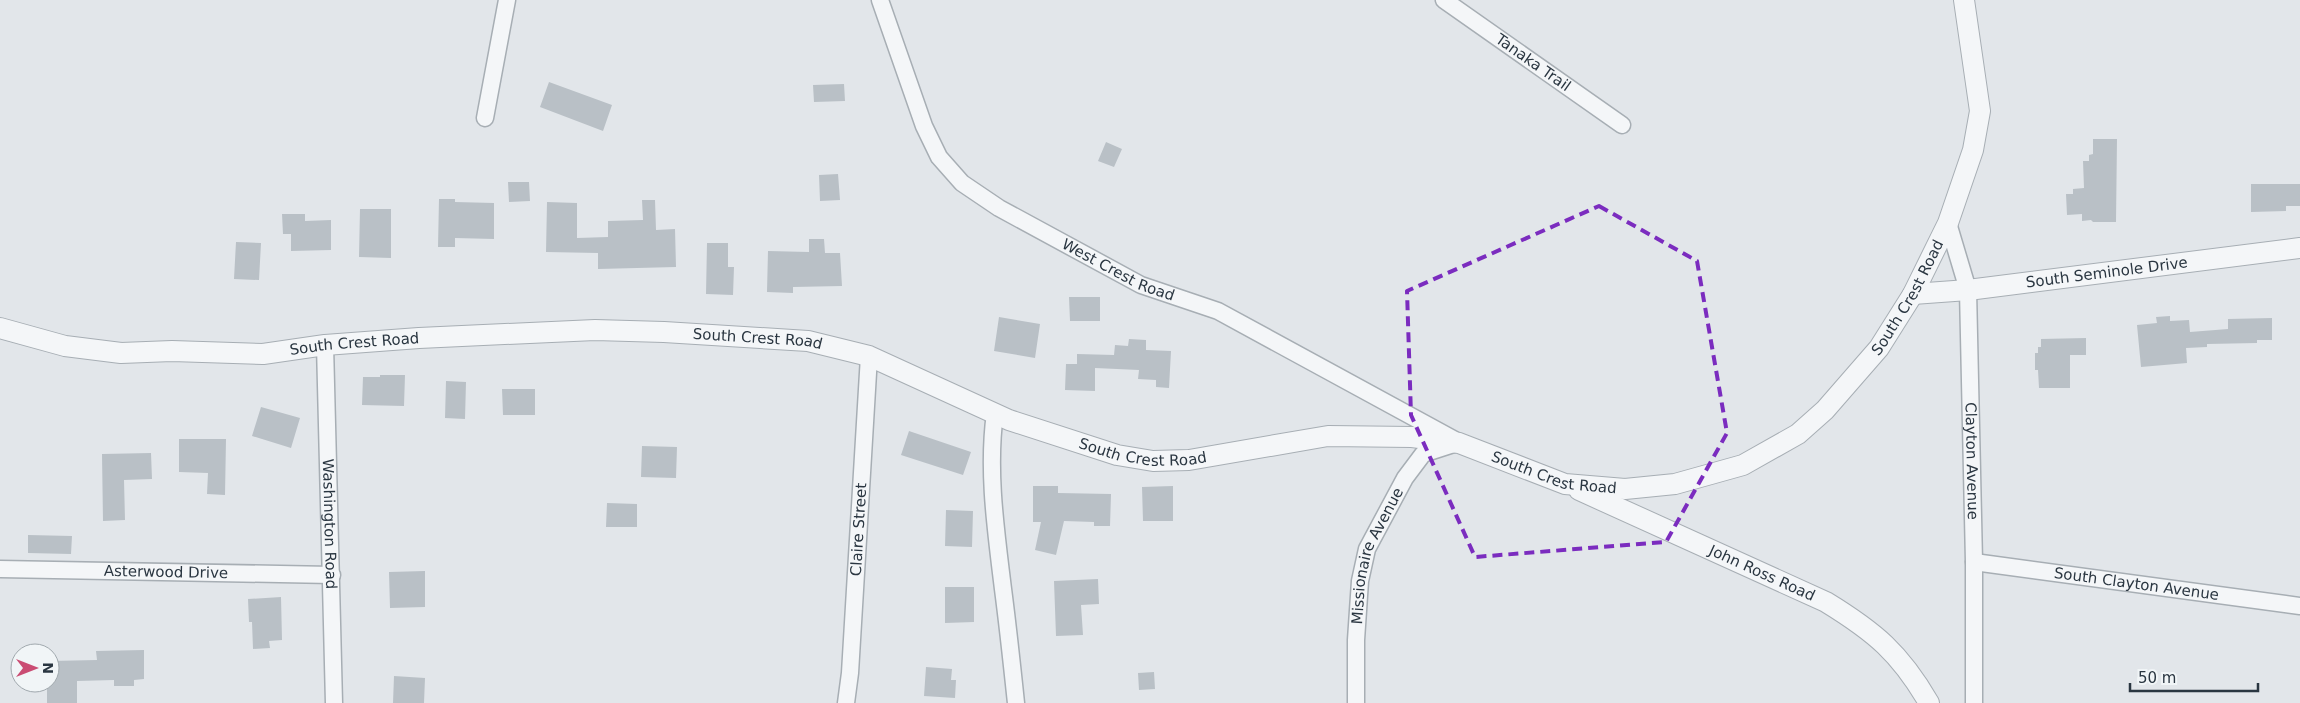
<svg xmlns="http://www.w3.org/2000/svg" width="2300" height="703" font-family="'DejaVu Sans',sans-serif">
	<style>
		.building { fill: #b9c0c6 }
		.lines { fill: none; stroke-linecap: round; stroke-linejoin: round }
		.minor-casing { stroke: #a7aeb4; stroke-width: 19 }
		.tertiary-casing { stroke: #a7aeb4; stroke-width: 22 }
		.minor { stroke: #f4f6f8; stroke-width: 16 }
		.tertiary { stroke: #f4f6f8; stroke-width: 20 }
		.marked { fill: none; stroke: #7b2cbf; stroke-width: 4; stroke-dasharray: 10 6; stroke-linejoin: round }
		.labels { text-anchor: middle; stroke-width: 4; stroke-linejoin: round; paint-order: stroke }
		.street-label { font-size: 15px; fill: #2a3641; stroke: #f1f5f7 }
	</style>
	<rect width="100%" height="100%" fill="#e2e6ea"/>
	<path class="building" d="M549,82L612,105L603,131L540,107Z
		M844,84L845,101L814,102L813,85Z
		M2093,139H2117L2116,222H2093L2091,220L2082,221V214L2067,215L2066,194H2073V189L2084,188L2083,161H2089V155L2093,154Z
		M1106,142L1122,149L1114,167L1098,161Z
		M838,174L840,200L820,201L819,175Z
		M508,182H529L530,201L509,202Z
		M2251,184H2300V206H2286V211L2251,212Z
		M439,199H455V202L494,203V239L455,238V247H438Z
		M642,200H655L656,230L675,229L676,267L598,269V253L546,252L547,202L577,203V238L608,237V221L643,220Z
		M360,209H391V258L359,257Z
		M282,214H305V221L331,220V250L291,251V234H283Z
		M809,239H824L825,253H840L842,286L793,287V293L767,292L768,251L809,252Z
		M236,242L261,243L259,280L234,279Z
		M707,243H728V267H734L733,295L706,294Z
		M1069,297H1100V321H1070Z
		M2170,316V321L2189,320L2190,332L2228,329V319L2272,318V340H2257V343L2207,344V347L2186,348L2187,363L2141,367L2137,325L2157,323L2156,317Z
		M999,317L1040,324L1035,358L994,351Z
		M2086,338V355H2070V388H2039L2038,370H2035V353H2038V347H2041V339Z
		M1129,339L1146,340V350L1171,351L1169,388L1156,387V380L1138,379L1139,370L1095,368V391L1065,390L1066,364H1077V354L1114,355L1115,345L1128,346Z
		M380,375H405L404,406L362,405L363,377H380Z
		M446,381L466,382L465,419L445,418Z
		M502,389H535V415H503Z
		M261,407L300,418L291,448L252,436Z
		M909,431L971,452L963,475L901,455Z
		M179,439H226L225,495L207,494L208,473L179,472Z
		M642,446L677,447L676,478L641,477Z
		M151,453L152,479L124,480L125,520L103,521L102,454Z
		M1033,486H1058V493L1111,494L1110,526H1094V522L1064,521L1056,555L1035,550L1041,522H1033Z
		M1173,486V521H1143L1142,487Z
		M607,503L637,504V527H606Z
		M946,510L973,511L972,547L945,546Z
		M28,535L72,536L71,554L28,553Z
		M425,571V607L390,608L389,572Z
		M1098,579L1099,604L1081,605L1083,635L1056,636L1054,581Z
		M945,587H974V622L945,623Z
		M281,597L282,640L269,641L270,648L253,649L252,622H249L248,599Z
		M144,650V679L134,680V686H114V680L77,681V703H47V683H50V661L97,660L96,651Z
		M926,667L952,669L951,680H956L955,698L924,696Z
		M1154,672L1155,689L1139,690L1138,673Z
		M394,676L425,678L424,703H393Z"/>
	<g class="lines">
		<g class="minor-casing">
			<g id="minor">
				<path id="s1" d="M880,0L924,126L939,157L962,183L999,208L1141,285L1218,311L1455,440"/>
				<path id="s2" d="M1444,0L1622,125"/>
				<path d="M485,118L507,0"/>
				<path id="s3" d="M1948,223L1968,290L1974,562V703"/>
				<path id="s4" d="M325,345L334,703"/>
				<path d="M995,413C987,471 996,531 1003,589C1008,627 1012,665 1016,703"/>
				<path id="s5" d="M1974,562L2300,606"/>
				<path id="s6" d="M0,569L332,575"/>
				<path id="s7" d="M846,703L850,673L869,356"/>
				<path id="s8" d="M1356,703V640L1360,581L1367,549L1405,478L1423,454L1457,443"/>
			</g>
		</g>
		<g class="tertiary-casing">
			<g id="tertiary">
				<path id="s9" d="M1913,294L1968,290L2300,248"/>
				<path id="s10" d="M0,328L65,346L121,353L172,351L263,354L325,345L419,338L595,330L664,332L808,341L869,356L1009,420L1117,455L1153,461L1189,460L1328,436L1412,437L1459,443L1565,484L1625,489L1675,484L1743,465L1798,434L1825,410L1879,348L1913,294L1948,223L1973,150L1980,111L1964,0"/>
				<path id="s11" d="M1579,490L1826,602C1875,632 1900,653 1929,703"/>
			</g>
		</g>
		<use href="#minor" class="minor"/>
		<use href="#tertiary" class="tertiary"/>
	</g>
	<path class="marked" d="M1599,206L1697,261L1727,433L1666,542L1475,557L1411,415L1407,291Z"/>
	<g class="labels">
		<g class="street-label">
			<text dy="5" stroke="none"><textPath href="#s2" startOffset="109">Tanaka Trail</textPath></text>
			<text dy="5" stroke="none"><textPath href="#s1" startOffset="382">West Crest Road</textPath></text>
			<text dy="5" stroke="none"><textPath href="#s9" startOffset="195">South Seminole Drive</textPath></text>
			<text dy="5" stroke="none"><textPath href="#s10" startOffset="2022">South Crest Road</textPath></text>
			<text dy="5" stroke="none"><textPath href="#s10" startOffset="762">South Crest Road</textPath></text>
			<text dy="5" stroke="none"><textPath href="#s10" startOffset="358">South Crest Road</textPath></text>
			<text dy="5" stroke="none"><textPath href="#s10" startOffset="1168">South Crest Road</textPath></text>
			<text dy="5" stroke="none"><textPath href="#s3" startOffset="241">Clayton Avenue</textPath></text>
			<text dy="5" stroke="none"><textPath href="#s10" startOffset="1588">South Crest Road</textPath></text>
			<text dy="5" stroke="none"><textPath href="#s4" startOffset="179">Washington Road</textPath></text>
			<text dy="5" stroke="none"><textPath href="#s7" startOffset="174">Claire Street</textPath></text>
			<text dy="5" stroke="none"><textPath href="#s8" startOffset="151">Missionaire Avenue</textPath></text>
			<text dy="5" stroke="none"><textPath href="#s6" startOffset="166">Asterwood Drive</textPath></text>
			<text dy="5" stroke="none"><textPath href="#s11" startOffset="201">John Ross Road</textPath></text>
			<text dy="5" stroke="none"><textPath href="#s5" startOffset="164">South Clayton Avenue</textPath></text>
		</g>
	</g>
	<g transform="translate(35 668) rotate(90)"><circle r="24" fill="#f1f5f7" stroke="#a1a9ae"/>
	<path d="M0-4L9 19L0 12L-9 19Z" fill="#ca4c73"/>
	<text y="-8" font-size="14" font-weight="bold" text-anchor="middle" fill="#2a3641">N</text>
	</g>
	<path d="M2130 683v8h128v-8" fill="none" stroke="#2a3641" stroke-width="2.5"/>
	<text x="2138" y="683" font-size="15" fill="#2a3641" stroke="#f1f5f7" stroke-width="4" paint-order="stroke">50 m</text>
</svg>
